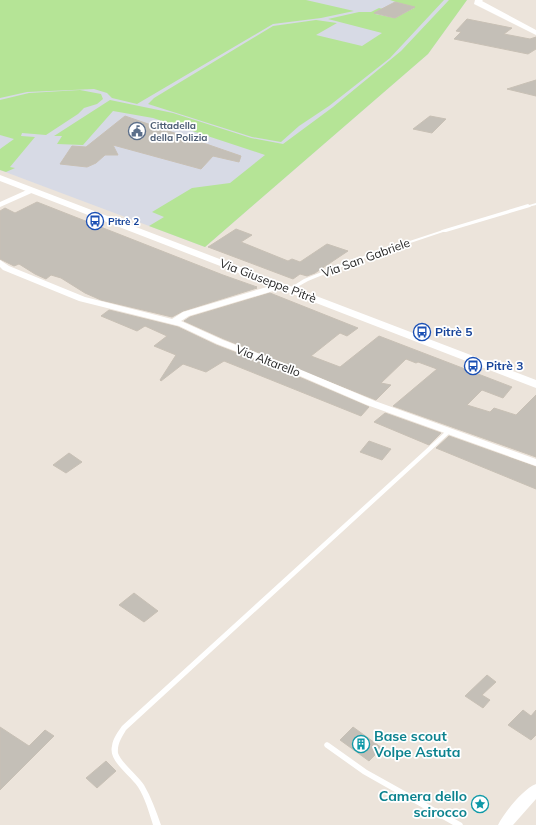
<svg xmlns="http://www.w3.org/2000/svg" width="536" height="825" font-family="Mulish,sans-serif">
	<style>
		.airport { fill: #d7dae5 }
		.green { fill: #b5e496 }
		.building { fill: #c4bfb7; stroke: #c8c0b5 }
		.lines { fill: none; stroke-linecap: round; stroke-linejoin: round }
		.service { fill: #fff; fill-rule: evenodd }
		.pedestrian { fill: #fff; fill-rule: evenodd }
		.minor { fill: #fff; fill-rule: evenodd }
		.tertiary { fill: #fff; fill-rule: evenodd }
		.labels { text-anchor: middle; stroke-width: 3.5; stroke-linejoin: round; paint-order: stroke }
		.far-service-label { font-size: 10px; font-weight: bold; fill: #4e5e75; stroke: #fff; text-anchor: start }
		.far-transit-label { font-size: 10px; font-weight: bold; fill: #164399; stroke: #fff; text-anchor: start }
		.street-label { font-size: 12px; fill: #2a2a2a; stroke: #fff }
		.transit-label { font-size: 12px; font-weight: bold; fill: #164399; stroke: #fff; text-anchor: start }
		.near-culture-label { font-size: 14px; font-weight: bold; fill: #0d838f; stroke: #fff; text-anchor: start }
	</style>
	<rect width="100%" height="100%" fill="#ece4db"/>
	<path class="airport" d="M0,0H467L428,54L205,247L0,170Z"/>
	<path class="green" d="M0,0H306L354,11L321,18L273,24L137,104L112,98L107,93L94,89L27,92L0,98Z
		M390,0H444L390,58L329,106L299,126L281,142L252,137L148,104L154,98L273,26L316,20L337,23L316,35L362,46L382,33L328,19L359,12H371L379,8L383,9L375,14L395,18L414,8Z
		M449,0H467L428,54L205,247L149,226L164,217L152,212L192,188L230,183L265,155L153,118L113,111L83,145L57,144L62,136H54L110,100L173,113L251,138L283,144L333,107L401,51Z
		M80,90L101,94L103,99L97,104L84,108L78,114L46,135L22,133L21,136L35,137L10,167L15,168L6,172L0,170V149L14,139L0,135V100L29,93Z"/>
	<path class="building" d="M395,2L415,7L395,18L374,13Z
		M467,19L512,28L504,34L530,39L536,37V49L528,54L454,39L461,32L456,31Z
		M536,80V96L507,89L523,84Z
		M125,116L241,156L239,162L213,156L201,169L113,145L118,155H105L96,163L87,167L60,164L72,146L86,147Z
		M430,116L446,119L432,133L413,129Z
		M37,202L223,275L257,287L255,288H257L183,311L172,317L101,300L85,293L61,278L51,275L46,279L35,274L19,264L14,266L0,259V211L5,208L15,213Z
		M236,229L252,235L241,242L288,261L292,259L300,262L327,244L348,251L315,273L307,276L300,274L293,279L208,247Z
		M270,293L358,328L347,336L340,333L311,356L340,367L379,336L512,387L503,398L482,390L467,405L490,412L494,408L516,415L536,395V457L393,406L437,369L418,362L416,363L406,359L381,383L391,385L376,400L224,339L184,321L190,317Z
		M109,310L178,327L216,345L292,374L369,407L361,416L224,361L206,372L183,364L161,381L160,380L176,355L154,346L167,336L145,326L137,331L101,316Z
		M385,413L441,433L429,445L374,422Z
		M449,436L536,467V489L436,448Z
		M369,441L391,449L382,460L360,452Z
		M69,453L82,462L66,473L53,465Z
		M134,593L158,611L144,622L119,605Z
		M487,675L496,682L482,695L490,700L483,708L465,696Z
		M523,710L531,716L536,710V735L531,740L508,725Z
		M0,727L29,746L45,730L54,736L0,790Z
		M353,727L382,748L369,761L340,740Z
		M106,761L116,771L97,788L86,778Z"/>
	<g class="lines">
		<path class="service" d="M536,203V205L528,207L526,206Z
			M443,230H445L446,231L354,262L308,281L292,290H288V289L304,279L352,260Z
			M448,430L451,432L450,433L126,730C122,737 117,744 118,753C120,761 138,776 144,785C151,797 156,811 161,825H153C149,812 145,798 138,787C130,775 108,761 112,746C113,738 118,732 122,726L446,431Z
			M327,742L329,743L367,770L462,823L463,825H453L363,774L325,747L324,745L325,743Z"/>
		<path class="pedestrian" d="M528,204L531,206L530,207L446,232H442L441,231L442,230Z"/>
		<path class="minor" d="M29,189H35L36,191L0,207V202Z
			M0,260L9,266L85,297L172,319L183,312L277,284H283L284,286L283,288L189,316L181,321L223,340L299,369L375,401L536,459V466L367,405L293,373L217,344L179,326L79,301L3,270L0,267Z
			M536,784V799L513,825H498C504,813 523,789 536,784Z"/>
		<path class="tertiary" d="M475,0H483L482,1L536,30V35L474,4Z
			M0,175L536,380V388L0,181Z"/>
	</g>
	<defs>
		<g id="civic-ring" transform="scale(0.9)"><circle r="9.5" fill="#fff" stroke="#5c6f8a" stroke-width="1.5"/><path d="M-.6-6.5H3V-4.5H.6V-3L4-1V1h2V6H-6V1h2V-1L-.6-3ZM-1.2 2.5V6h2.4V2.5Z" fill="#5c6f8a"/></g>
		<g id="bus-ring" transform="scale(0.9)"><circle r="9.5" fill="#fff" stroke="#1a4fb4" stroke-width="1.5"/><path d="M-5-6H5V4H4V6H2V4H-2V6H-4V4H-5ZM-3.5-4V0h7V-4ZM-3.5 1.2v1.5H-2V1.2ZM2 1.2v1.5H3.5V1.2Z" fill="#1a4fb4"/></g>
		<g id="building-ring" transform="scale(0.9)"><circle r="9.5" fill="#fff" stroke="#0f9aa8" stroke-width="1.5"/><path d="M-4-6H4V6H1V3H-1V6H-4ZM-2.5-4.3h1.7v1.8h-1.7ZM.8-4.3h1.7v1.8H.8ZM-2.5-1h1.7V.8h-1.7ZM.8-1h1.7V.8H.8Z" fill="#0f9aa8"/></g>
		<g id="sight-ring" transform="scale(0.9)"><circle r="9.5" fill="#fff" stroke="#0f9aa8" stroke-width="1.5"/><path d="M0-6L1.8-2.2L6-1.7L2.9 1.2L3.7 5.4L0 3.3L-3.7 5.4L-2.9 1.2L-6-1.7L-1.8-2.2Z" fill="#0f9aa8"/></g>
	</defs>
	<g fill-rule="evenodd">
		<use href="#civic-ring" x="137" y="131"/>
		<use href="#bus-ring" x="95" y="221"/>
		<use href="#bus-ring" x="422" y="332"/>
		<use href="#bus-ring" x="473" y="366"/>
		<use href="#building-ring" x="361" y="744"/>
		<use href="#sight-ring" x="480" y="804"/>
	</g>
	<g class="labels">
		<g class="far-service-label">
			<text x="150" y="129">Cittadella<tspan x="150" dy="12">della Polizia</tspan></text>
		</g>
		<g class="far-transit-label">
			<text x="108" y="225">Pitrè 2</text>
		</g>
		<g class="street-label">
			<text transform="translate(366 258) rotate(-20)" y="4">Via San Gabriele</text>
			<text transform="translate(268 281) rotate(21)" y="4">Via Giuseppe Pitrè</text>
			<text transform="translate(268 361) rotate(21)" y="4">Via Altarello</text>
		</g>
		<g class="transit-label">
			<text x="435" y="336">Pitrè 5</text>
			<text x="486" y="370">Pitrè 3</text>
		</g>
		<g class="near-culture-label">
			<text x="374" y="741">Base scout<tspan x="374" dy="16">Volpe Astuta</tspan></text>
			<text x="467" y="801" text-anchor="end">Camera dello<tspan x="467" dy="16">scirocco</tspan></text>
		</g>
	</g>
</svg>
